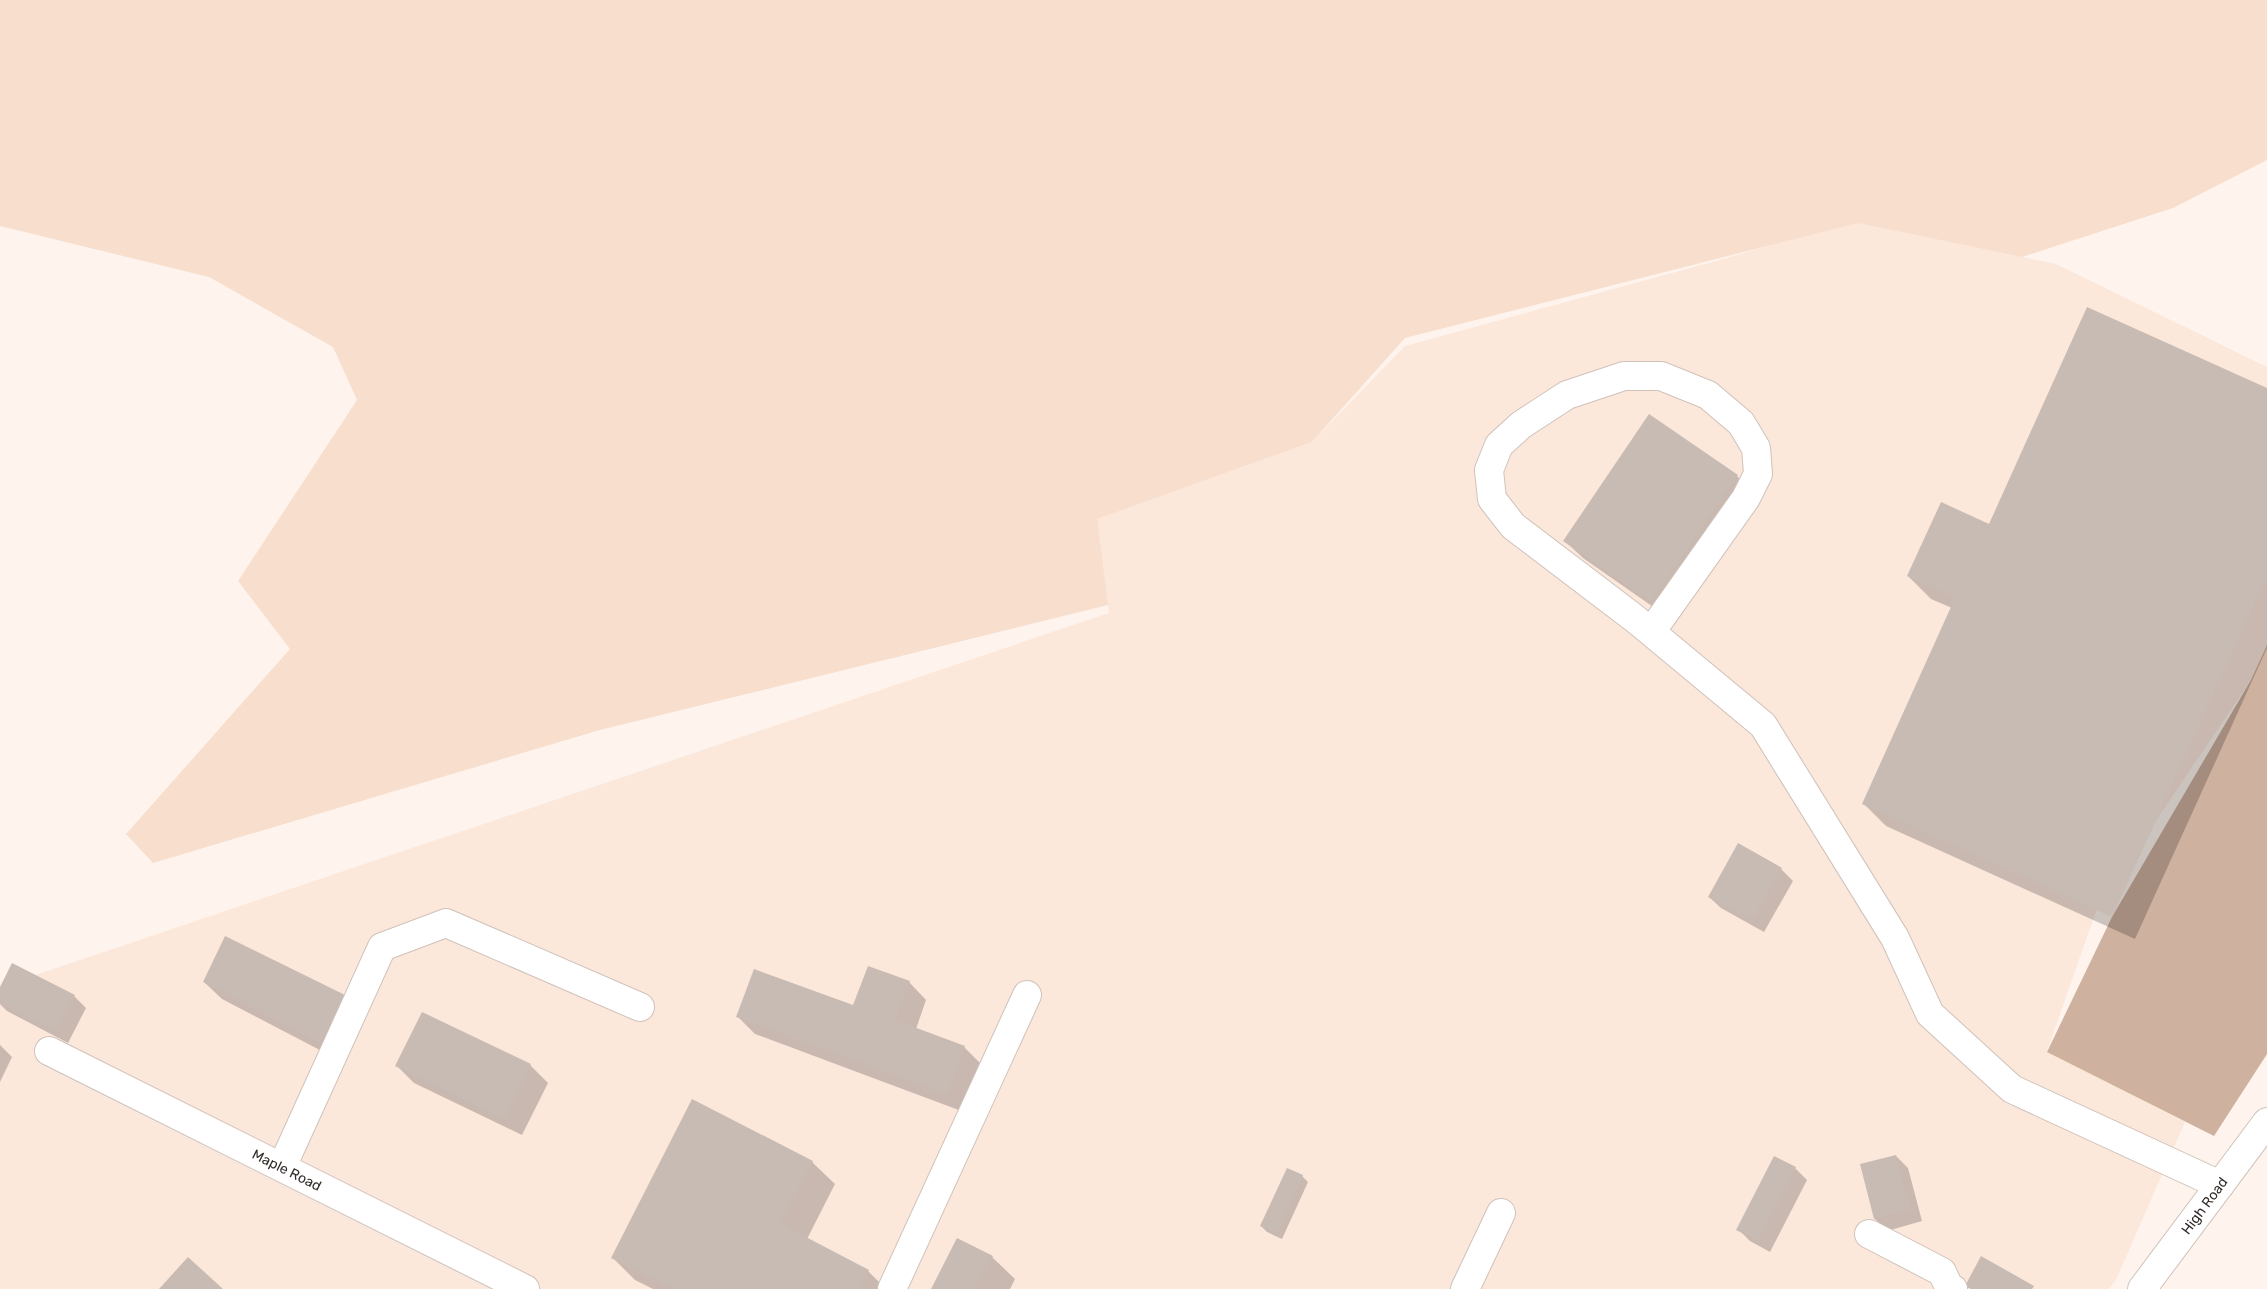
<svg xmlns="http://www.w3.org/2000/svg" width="2267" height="1289" font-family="Rubik,sans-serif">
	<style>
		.built { fill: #fce7db }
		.green { fill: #f8decd }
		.forest { fill: #ceb19e }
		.shadow { fill: #0003 }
		.building { fill: #c7bbb3 }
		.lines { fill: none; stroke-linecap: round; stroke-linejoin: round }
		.minor-casing { stroke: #cfc2ba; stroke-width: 30 }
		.minor { stroke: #fff; stroke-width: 28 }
		.labels { text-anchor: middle; stroke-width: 4.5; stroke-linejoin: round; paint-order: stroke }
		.street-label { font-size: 14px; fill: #312c29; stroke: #fef4ed }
	</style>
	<rect width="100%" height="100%" fill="#fef4ed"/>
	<path class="built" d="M1850,221L2056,264L2267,367V645L2251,680L2098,906L2047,1051L2185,1122L2116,1280L2109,1289H0V987L1109,613L1096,519L1312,442L1405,346L1734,256Z"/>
	<path class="green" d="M0,0H2267V160L2173,208L2022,257L1858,223L1405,338L1312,442L1097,519L1108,605L600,730L153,863L126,834L290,649L238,581L357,400L333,347L209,277L0,226Z"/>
	<path class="forest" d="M2267,645V1054L2214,1136L2047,1052L2112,917L2251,680Z"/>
	<path class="shadow" d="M2267,390V648L2135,939L1886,826L1864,804L1952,608L1931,599L1908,576Z
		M1650,416L1737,476L1755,494L1669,618L1583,558L1565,541Z
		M1781,869L1793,881L1764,932L1721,908L1709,897Z
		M13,964L74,996L86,1008L68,1043L7,1011L0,1004V990Z
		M204,982L344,996L362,1014L339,1060L222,999Z
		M909,982L926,1000L916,1029L964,1047L981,1064L964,1112L755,1034L738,1017L854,1007Z
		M0,1045L12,1057L0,1082Z
		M530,1065L548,1083L522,1135L414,1083L397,1066Z
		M1896,1156L1908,1168L1922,1221L1887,1231L1875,1219L1861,1165Z
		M812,1162L835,1184L807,1239L868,1271L886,1289H653L635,1280L613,1258Z
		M1795,1168L1807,1180L1770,1252L1750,1241L1738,1229Z
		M1302,1176L1308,1182L1282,1239L1267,1232L1261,1226Z
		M992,1257L1015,1279L1010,1289H932Z"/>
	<path class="building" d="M2087,307L2267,388V576L2112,917L1862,804L1955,598L1907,576L1941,502L1989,524Z
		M1649,414L1738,475L1651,602L1563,541Z
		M1738,843L1782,868L1752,921L1708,897Z
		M225,936L345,995L321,1043L203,982Z
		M12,963L75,995L56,1032L0,1003V987Z
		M868,966L910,981L895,1020L965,1046L947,1095L736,1017L754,969L853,1005Z
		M422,1012L531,1064L504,1119L395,1066Z
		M692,1099L813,1161L781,1224L869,1270L859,1289H672L611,1258Z
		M1896,1155L1911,1209L1874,1219L1860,1164Z
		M1774,1156L1796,1167L1758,1241L1736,1230Z
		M1287,1168L1303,1175L1277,1234L1260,1226Z
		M957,1238L993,1256L976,1289H931Z
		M1981,1256L2034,1286L2032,1289H1971L1965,1286Z
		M188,1257L223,1289H159Z"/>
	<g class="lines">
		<g class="minor-casing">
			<g id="minor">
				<path d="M1651,632L1746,498L1758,474L1756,448L1741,423L1708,395L1661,376H1624L1567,395L1521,425L1499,445L1489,470L1492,499L1513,526L1634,618L1651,632L1763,725L1895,938L1930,1014L2012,1089L2220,1185"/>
				<path id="s1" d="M49,1051L525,1289"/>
				<path d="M282,1167L382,947L446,923L640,1007"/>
				<path d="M1869,1234L1942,1272L1949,1287L1953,1289"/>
				<path d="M892,1289L1027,995"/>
				<path d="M1465,1289L1501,1213"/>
				<path id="s2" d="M2142,1289L2267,1122"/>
			</g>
		</g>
		<use href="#minor" class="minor"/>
	</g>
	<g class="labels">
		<g class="street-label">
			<text dy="5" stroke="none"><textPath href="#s1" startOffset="266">Maple Road</textPath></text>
			<text dy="5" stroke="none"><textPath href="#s2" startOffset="104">High Road</textPath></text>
		</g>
	</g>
</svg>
